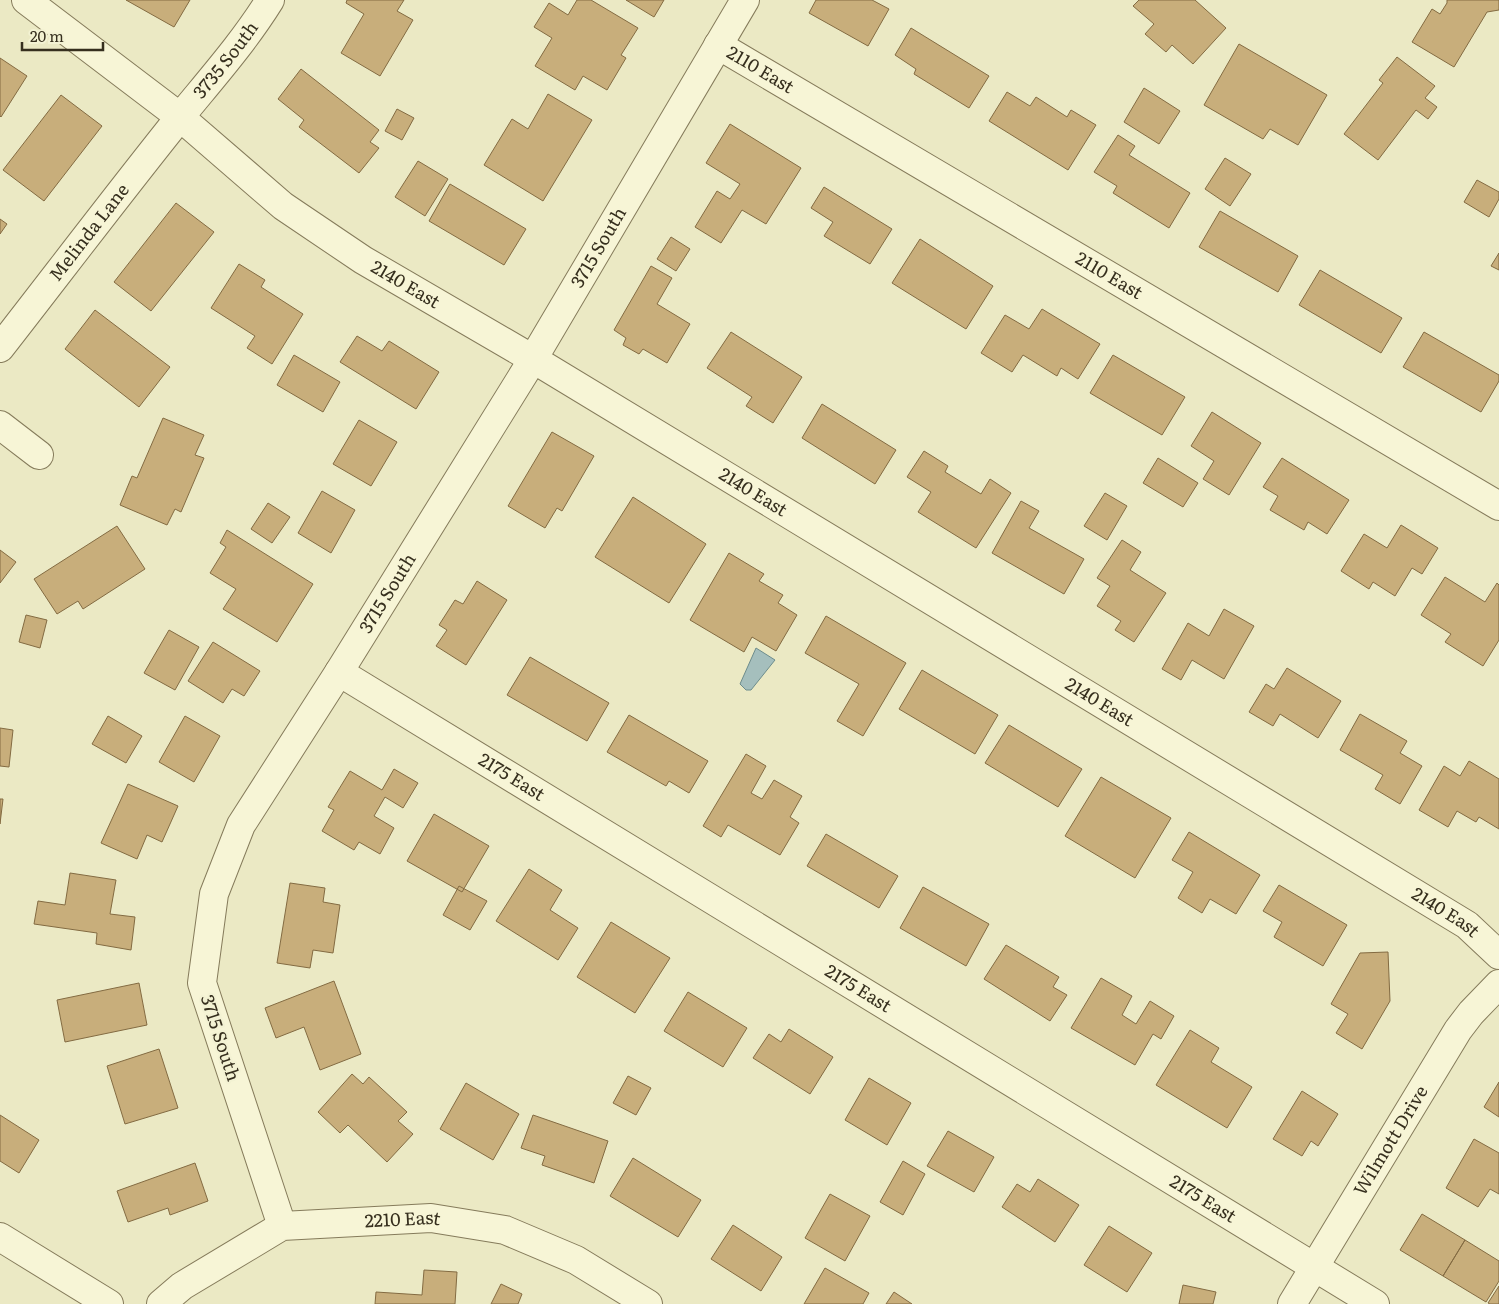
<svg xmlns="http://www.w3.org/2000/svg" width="1499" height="1304" font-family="Literata,serif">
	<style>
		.water { fill: #a5bfbd; stroke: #6d8c8c }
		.building { fill: #c8ae7b; stroke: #836b42 }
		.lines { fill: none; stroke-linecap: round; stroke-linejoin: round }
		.minor-casing { stroke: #857b5b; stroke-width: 30 }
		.minor { stroke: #f7f5d6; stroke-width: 28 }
		.labels { text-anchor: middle; stroke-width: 4.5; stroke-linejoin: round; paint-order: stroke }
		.street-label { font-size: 18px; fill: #362f1e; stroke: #f3f2d3 }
	</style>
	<rect width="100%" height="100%" fill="#ebe9c4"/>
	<path class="water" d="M756,648L775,660L751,690H746L740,684Z"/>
	<path class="building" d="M126,0H190L174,27Z
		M347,0H404L397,11L413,20L380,76L341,53L364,14L346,3Z
		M577,0H591L638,28L621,55L626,58L607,90L583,76L575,90L535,66L552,38L534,27L549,3L568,15Z
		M626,0H664L654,17Z
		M816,0H872L889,9L868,46L809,13Z
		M1139,0H1195L1226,28L1193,64L1172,45L1166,52L1145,34L1154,24L1133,6Z
		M1447,0H1499V10L1487,12L1454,67L1412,42L1432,9L1440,14L1447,3Z
		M911,28L989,76L969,108L914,74L916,69L895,55Z
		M1239,44L1327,95L1298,145L1270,129L1263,139L1204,105Z
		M1397,57L1435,86L1425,98L1437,107L1428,119L1416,110L1378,160L1344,134L1383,83L1379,80Z
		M0,58L27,76L1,117L0,116Z
		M301,69L379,130L370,142L379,148L359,173L299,127L304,120L278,99Z
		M1144,88L1180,111L1159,144L1124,122Z
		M1007,92L1030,106L1036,97L1067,117L1071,110L1096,125L1068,170L989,121Z
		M548,94L592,120L543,201L484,165L512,119L528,129Z
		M61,95L102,126L44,201L3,170Z
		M397,109L414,118L402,140L385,131Z
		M730,124L801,168L766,224L742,210L721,243L695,227L717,191L730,199L740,184L706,163Z
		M1118,135L1135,146L1129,155L1190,193L1169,228L1113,193L1117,186L1094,172Z
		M1225,158L1251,174L1230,206L1205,189Z
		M418,161L448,179L425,216L395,197Z
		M1477,180L1499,192V199L1489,217L1464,202Z
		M450,184L526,229L504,265L429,221Z
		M824,187L892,229L870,264L824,236L833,222L811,208Z
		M176,203L214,232L151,311L114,282Z
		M1220,211L1298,256L1278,292L1199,247Z
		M0,219L7,224L0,234Z
		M671,237L690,249L676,271L657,259Z
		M920,239L993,286L966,329L892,283Z
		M1499,253V270L1491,266Z
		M239,264L265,280L261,287L303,314L272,364L247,348L255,336L211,308Z
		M651,266L672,278L657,304L690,324L667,363L643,349L639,354L623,345L626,338L614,330Z
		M1320,270L1402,318L1381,353L1299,305Z
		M1042,309L1100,344L1078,379L1061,368L1057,376L1023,355L1012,372L981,353L1005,315L1029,329Z
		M95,310L170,367L139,407L65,349Z
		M731,332L802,377L773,423L746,406L752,397L707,368Z
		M1424,332L1499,375V381L1481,412L1403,367Z
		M357,336L382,351L389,341L439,372L416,409L340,362Z
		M294,355L340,382L323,412L277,385Z
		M1113,355L1185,397L1162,435L1090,393Z
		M822,404L896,450L875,484L802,438Z
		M1212,412L1261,443L1229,495L1203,479L1214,461L1191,446Z
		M163,418L204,435L195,455L204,458L181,512L175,509L167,525L120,505L132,476L137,478Z
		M359,420L397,442L371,486L333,464Z
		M552,432L594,456L562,511L557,508L545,528L508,506Z
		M924,451L948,466L945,472L981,494L990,479L1011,493L976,548L918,512L931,492L907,477Z
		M1158,458L1198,483L1183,507L1143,483Z
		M1282,458L1349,500L1327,534L1308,522L1304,530L1270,510L1278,496L1263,487Z
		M322,491L355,510L331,553L298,533Z
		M1105,493L1127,506L1107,540L1084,526Z
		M633,497L706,544L669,603L595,557Z
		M1021,501L1039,511L1029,528L1084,559L1064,594L992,553Z
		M268,503L290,517L272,543L251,529Z
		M1401,525L1438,548L1422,574L1412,568L1395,596L1373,582L1369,589L1341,571L1364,534L1387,548Z
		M117,526L145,569L83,609L78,601L57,614L34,579Z
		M227,530L313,584L277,642L223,609L236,589L210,573L226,547L220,543Z
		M1122,540L1141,552L1130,570L1166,593L1134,642L1115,630L1121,621L1097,606L1110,586L1097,578Z
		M0,550L16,562L0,583Z
		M729,553L764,574L759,581L783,595L778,603L797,615L776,651L752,637L744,652L690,620Z
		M1445,577L1485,602L1497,583L1499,585V640L1483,666L1445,642L1451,634L1421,615Z
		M477,581L507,600L466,665L436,646L447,630L439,625L455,600L463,604Z
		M1224,609L1254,626L1224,679L1192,660L1181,680L1162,669L1188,623L1209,636Z
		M26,615L47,620L40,648L19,642Z
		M826,616L906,663L863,736L837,721L859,684L805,653Z
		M169,630L199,647L175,690L144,673Z
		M213,642L260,671L244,696L232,689L223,703L188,681Z
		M530,657L609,703L587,741L507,695Z
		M1287,668L1341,701L1318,738L1280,714L1273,726L1249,712L1266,684L1274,689Z
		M922,670L998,715L975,754L899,709Z
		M1360,714L1407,741L1400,753L1422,766L1400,804L1375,789L1383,775L1340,750Z
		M629,715L708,761L689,793L669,781L666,786L607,752Z
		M108,716L142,736L126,763L92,744Z
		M185,716L220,736L194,782L159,762Z
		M1009,725L1082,769L1058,807L985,763Z
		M0,728L13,730L9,767L0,766Z
		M746,754L766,766L751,793L762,799L774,780L802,796L790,817L799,823L780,855L728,825L721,837L703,826Z
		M1469,761L1499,779V829L1479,817L1476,822L1457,811L1448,827L1419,810L1444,766L1460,776Z
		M394,769L418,783L403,808L385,797L374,816L394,828L380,854L359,842L354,850L322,831L334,810L328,807L350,771L382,790Z
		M1101,777L1171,818L1135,878L1065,836Z
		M128,784L178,806L162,842L147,835L137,859L101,843Z
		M0,799H3L0,824Z
		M434,814L489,846L462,892L407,861Z
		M1189,832L1260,875L1236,914L1210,899L1202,913L1178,898L1193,872L1172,860Z
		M826,834L898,876L879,908L807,866Z
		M529,869L562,890L550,910L578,928L558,960L496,921Z
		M70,873L116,880L110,914L135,917L131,950L96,944L97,933L34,924L38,901L65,905Z
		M290,883L325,888L323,902L340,905L333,953L313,950L310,968L277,963Z
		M1279,885L1347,925L1323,966L1274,937L1282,922L1263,911Z
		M459,886L487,901L470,930L443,915Z
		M923,887L989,924L966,966L900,928Z
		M611,922L670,958L635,1013L577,977Z
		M1006,945L1059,977L1053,987L1067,995L1050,1021L984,979Z
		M1388,952L1390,1001L1362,1049L1336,1033L1348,1014L1331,1004L1360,953Z
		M1101,978L1132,996L1122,1015L1136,1024L1150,1001L1174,1016L1161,1039L1153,1034L1135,1065L1071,1028Z
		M334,981L361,1054L320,1070L304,1027L276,1038L265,1008Z
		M139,983L147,1025L65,1042L57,1000Z
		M688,992L747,1028L723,1067L664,1031Z
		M789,1029L833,1057L810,1094L753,1058L769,1034L781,1042Z
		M1190,1030L1219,1048L1211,1062L1252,1087L1227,1128L1156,1085Z
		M159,1049L178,1108L125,1124L107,1066Z
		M352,1074L363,1084L369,1077L407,1112L398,1121L413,1134L387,1162L348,1125L340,1133L318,1112Z
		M628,1076L651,1088L636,1115L613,1103Z
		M869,1078L911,1103L887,1145L845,1120Z
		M1499,1082V1117L1484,1107Z
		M466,1083L519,1114L493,1160L440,1129Z
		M1302,1091L1338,1114L1318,1146L1311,1141L1302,1156L1273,1139Z
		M0,1115L39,1140L19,1173L0,1161Z
		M533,1115L608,1141L594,1183L542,1165L545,1156L521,1148Z
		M948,1131L994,1157L974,1192L927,1166Z
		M1474,1139L1499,1153V1194L1490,1189L1478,1207L1446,1188Z
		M633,1158L701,1200L678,1237L610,1196Z
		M903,1161L925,1174L903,1215L880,1202Z
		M195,1163L208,1201L170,1215L168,1208L128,1222L117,1191Z
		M1038,1179L1079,1205L1055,1242L1002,1207L1017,1184L1030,1192Z
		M830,1194L870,1216L845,1261L805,1238Z
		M1422,1214L1465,1240L1443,1276L1400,1250Z
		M733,1225L782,1257L761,1291L711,1259Z
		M1109,1226L1152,1253L1127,1292L1084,1265Z
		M1465,1240L1499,1261V1281L1486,1302L1443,1276Z
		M825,1268L869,1293L863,1304H804Z
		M424,1270L457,1272L455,1304H375L376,1292L422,1295Z
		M501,1284L522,1294L518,1304H491Z
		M1183,1285L1216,1292L1213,1304H1179Z
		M1499,1286V1304H1490L1488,1303Z
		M894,1292L912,1304H886Z"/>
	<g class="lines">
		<g class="minor-casing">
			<g id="minor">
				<path id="s1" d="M26,0L180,117L283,206L363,260L533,359L1467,925L1499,955"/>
				<path id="s2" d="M718,45L1499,506"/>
				<path id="s3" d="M0,348C60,271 119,193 180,117C211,79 244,42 270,0"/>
				<path d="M0,425L39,455"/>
				<path id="s4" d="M339,672L1375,1304"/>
				<path id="s5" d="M282,1226L202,983L214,894L241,825L339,672L533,359L745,0"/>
				<path d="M0,1237L109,1304"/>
				<path id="s6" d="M161,1304L182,1286L282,1226L431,1218L505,1230L576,1260L648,1304"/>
				<path id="s7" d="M1292,1304L1458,1030L1471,1013L1499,984"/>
			</g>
		</g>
		<use href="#minor" class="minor"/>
	</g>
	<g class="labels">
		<g class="street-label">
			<text dy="6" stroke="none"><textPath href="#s3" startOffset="366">3735 South</textPath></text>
			<text dy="6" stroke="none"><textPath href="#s2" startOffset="49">2110 East</textPath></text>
			<text dy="6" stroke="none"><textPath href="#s3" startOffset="146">Melinda Lane</textPath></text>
			<text dy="6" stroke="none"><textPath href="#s5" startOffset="1099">3715 South</textPath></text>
			<text dy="6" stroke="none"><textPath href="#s2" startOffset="454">2110 East</textPath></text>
			<text dy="6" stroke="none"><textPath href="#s1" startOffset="475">2140 East</textPath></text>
			<text dy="6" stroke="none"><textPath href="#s1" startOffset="880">2140 East</textPath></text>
			<text dy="6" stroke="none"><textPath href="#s5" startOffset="694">3715 South</textPath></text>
			<text dy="6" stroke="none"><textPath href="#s1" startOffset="1285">2140 East</textPath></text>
			<text dy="6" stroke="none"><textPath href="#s4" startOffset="202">2175 East</textPath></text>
			<text dy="6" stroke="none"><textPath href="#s1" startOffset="1690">2140 East</textPath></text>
			<text dy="6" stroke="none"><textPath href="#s4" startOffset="608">2175 East</textPath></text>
			<text transform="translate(220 1038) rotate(72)" y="6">3715 South</text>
			<text dy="6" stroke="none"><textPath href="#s7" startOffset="191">Wilmott Drive</textPath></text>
			<text dy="6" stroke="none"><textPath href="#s4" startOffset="1012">2175 East</textPath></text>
			<text dy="6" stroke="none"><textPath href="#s6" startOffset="265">2210 East</textPath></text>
		</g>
	</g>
	<path d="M22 42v8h81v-8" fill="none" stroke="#362f1e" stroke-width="2.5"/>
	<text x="30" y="42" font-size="15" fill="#362f1e" stroke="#f3f2d3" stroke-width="4" paint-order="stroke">20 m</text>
</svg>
